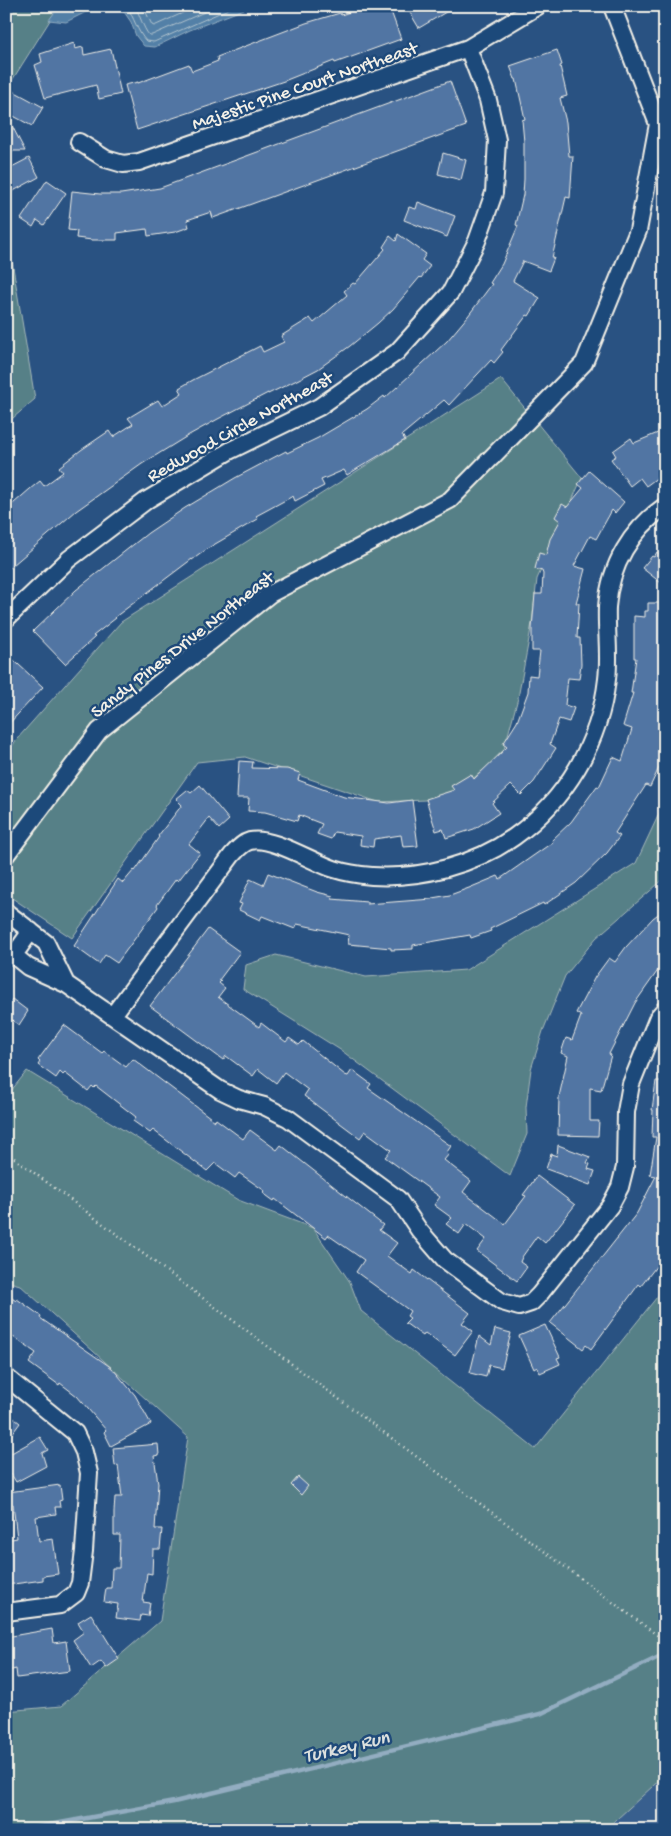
<svg xmlns="http://www.w3.org/2000/svg" width="671" height="1836" font-family="'Gochi Hand',sans-serif">
	<style>
		.built { fill: #395f8e }
		.green { fill: #578087; stroke: #a6b8b8 }
		.water { fill: #5280a7; stroke: #93adc1 }
		.lines { fill: none; stroke-linecap: round; stroke-linejoin: round }
		.shore { stroke: #b3c4ce; stroke-width: 1 }
		.stream { stroke: #93adc1; stroke-width: 4.5 }
		.building { fill: #5174a3; stroke: #f4f1e8 }
		.minor-casing { stroke: #f4f1e8; stroke-width: 20 }
		.path { stroke: #f4f1e8; stroke-width: 2.5; stroke-dasharray: 1 4; stroke-linecap: butt }
		.minor { stroke: #1f4a7a; stroke-width: 16 }
		.labels { text-anchor: middle; stroke-width: 5; stroke-linejoin: round; paint-order: stroke }
		.street-label { font-size: 19px; fill: #f4f1e8; stroke: #1f4a7a }
		.water-label { font-size: 20px; font-style: italic; fill: #dce0de; stroke: #1f4a7a }
	</style>
	<rect width="100%" height="100%" fill="#295282"/>
	<filter id="ink" filterUnits="userSpaceOnUse"><feTurbulence type="fractalNoise" baseFrequency=".02" numOctaves="2"/><feDisplacementMap in="SourceGraphic" scale="10" xChannelSelector="R" yChannelSelector="G"/><feConvolveMatrix kernelMatrix="1 2 1 2 8 2 1 2 1" color-interpolation-filters="sRGB"/></filter>
	<g filter="url(#ink)">
		<path class="built" d="M665,1775V1830H605L653,1785Z"/>
		<path class="green" d="M6,6H59L6,90Z
			M6,245L12,261L35,399L6,424Z
			M501,379L582,478L537,579L532,623L518,698L503,753L449,799L378,802L245,757L197,762L72,938L6,894V755L17,739L121,622Z
			M665,801V878L596,938L565,976L543,1031L531,1069L526,1107L527,1134L510,1176L342,1051L243,989L246,965L276,955L366,977L466,970L636,863Z
			M27,1071L238,1200L313,1228L350,1282L361,1311L535,1449L665,1287V1775L605,1830H6V1711L61,1706L160,1621L188,1437L20,1285L6,1281V1097Z"/>
		<path class="water" d="M59,6H98L66,22L49,20Z
			M120,6H252L190,30L155,47L144,46L136,36L131,22Z"/>
		<g class="lines">
			<path class="shore" d="M127,6C134,18 137,31 146,41L154,42L235,6
				M135,6C140,15 143,28 149,35H152L218,6
				M143,6L152,25L154,26L198,6"/>
			<path class="stream" d="M22,1830L174,1802L540,1714L665,1654"/>
		</g>
		<path class="building" d="M366,6H389L401,39L335,63L334,61L284,81L137,130L125,85L138,82V83L189,64L192,71L218,61L217,57L306,23L340,13L341,15Z
			M406,6H456L419,28Z
			M74,43L75,49L83,47L84,55L111,49L121,94L99,99L96,85L45,98L35,65L42,62L40,54Z
			M557,50L562,65L560,66L567,96L560,98L566,122L569,156H573L570,198L566,197L552,258H554L549,271L523,261L513,281L540,298L529,316L527,315L501,350L503,352L494,363L491,360L449,405L444,400L402,435L405,440L347,475L344,470L321,480L324,486L295,501L293,496L256,516L258,519L210,547L192,560V559L115,617L116,618L93,636L95,637L65,664L33,631L76,590L148,533L185,508L235,478L286,451L287,453L318,438L367,409L384,396L385,398L447,341L468,316L492,284L490,283L502,264L518,226L516,225L523,195L524,179V142L522,120L525,119L516,79H515L510,66Z
			M450,81L466,126L213,218L211,212L187,220L189,227L175,232L148,236L147,229L117,233V240H92L76,238L77,231L68,230L72,191L100,194H121L160,188Z
			M6,87L43,107L32,126L6,112Z
			M6,114L25,151H6Z
			M443,153L466,160L461,180L438,174Z
			M29,158L39,177L6,195V170Z
			M47,180L66,193L44,225L37,220L33,227L21,219Z
			M418,202L455,216L447,237L404,220L409,207L416,209Z
			M398,234L426,254L422,260L430,266L421,278L420,277L393,309L378,323L350,346L318,369L295,381L268,394V393L218,419L189,435L142,464L76,511L6,571V510L30,489L40,481L44,486L63,472L59,467L81,450L109,431L113,437L133,424L128,418L158,400L162,406L182,393L179,388L193,380L260,346L263,352L284,342L281,336L310,318L314,323L347,295L344,291L353,283L355,284L385,249L383,247L390,236L396,241Z
			M665,430V472L646,486L640,478L630,486L611,459L616,456L613,451L631,438L634,443Z
			M589,471L624,502L615,513L612,510L596,539L590,536L574,566L585,569L576,603H579L577,638H580L581,664L579,679L568,678L565,705L574,708L569,722L559,719L550,744L556,748L534,782L521,795L511,785L492,803L499,813L474,829L446,838L443,829L436,831L426,799L454,790L451,786L471,774L474,779L507,747L503,744L517,722L528,692L529,675L537,676L540,651H532V628L535,594H542L543,574L542,571L535,569L539,553L546,555L550,539L560,521L555,517L562,504L567,507L583,488L578,484Z
			M657,552L665,559V586L642,568L652,556L654,557Z
			M648,603H665V755L650,787L646,785L615,833L620,836L607,853L576,883L544,905L543,903L490,929L491,931L471,938L470,935L413,945V949L391,950V948L348,944L349,935L297,924L295,929L262,916L260,920L239,910L242,904L239,903L250,879L263,885L268,873L317,892L333,896L332,899L367,902V904L432,899V898L450,895L469,888L498,876L500,879L553,842L552,840L571,822L597,786L599,787L613,757L622,761L632,729L623,726L633,693H631L636,658H634V616L645,617V611H648Z
			M6,653L43,687L6,727Z
			M239,761L253,762L252,768L287,769L300,773L298,780L344,797L389,803L412,800L418,846L403,847L401,835L374,839L373,847L360,845L361,836L334,832L331,839L317,834L322,824L299,815L297,821L265,812L248,811L249,798H237Z
			M200,785L229,820L219,829L209,818L189,844L200,853L178,881L176,879L157,905L158,907L117,963L105,955L99,964L74,946L118,879L123,883L134,870L135,871L159,837L158,836L182,805L176,799L187,790L191,793Z
			M665,909V974L659,969L635,1003L609,1054L611,1055L601,1090L590,1088V1121H599L598,1136L558,1135L559,1097L568,1056L561,1053L566,1038L572,1040L581,1016L576,1013L595,977L609,958L615,962L626,947L653,918Z
			M208,929L240,952L219,980L221,981L219,983L225,988L218,997L259,1027L261,1023L286,1042L289,1038L299,1045L303,1041L345,1075L348,1076L352,1070L371,1084L368,1088L451,1146L447,1152L449,1154L444,1160L471,1181L463,1192L505,1224L526,1196L523,1195L537,1176L575,1205L545,1243L537,1236L522,1257L520,1262L527,1267L517,1281L477,1251L486,1239L466,1224L459,1234L446,1224L452,1218L434,1205L440,1197L385,1157L391,1150L365,1131L360,1138L304,1096L308,1090L284,1072L276,1083L258,1069L253,1076L226,1056L223,1060L150,1006Z
			M12,999L28,1011L19,1025L6,1016V1006Z
			M64,1025L102,1053L104,1051L126,1067L133,1059L215,1121L216,1119L243,1139L250,1130L277,1150L281,1145L383,1225L379,1230L397,1243L387,1256L412,1274L414,1270L470,1313L462,1323L473,1331L455,1355L425,1333L423,1336L405,1323L410,1318L407,1316L410,1311L356,1272L364,1260L328,1235L326,1238L275,1199L274,1201L263,1193L265,1191L239,1173L235,1178L215,1163L207,1171L153,1130L150,1133L133,1121L136,1117L96,1086L94,1088L92,1086L88,1091L65,1073L63,1075L60,1072L56,1078L38,1065L40,1062L38,1060Z
			M656,1081H665V1255L641,1286L639,1284L591,1349L586,1345L583,1349L550,1323L637,1213L656,1176L650,1175L656,1137H652L653,1110H652Z
			M558,1145L590,1157L587,1163L590,1164L588,1169L595,1171L590,1185L546,1169L551,1154L557,1156Z
			M6,1294L16,1301L17,1299L41,1316L40,1318L112,1368L135,1395L151,1424L111,1446L104,1432L106,1430L77,1396L60,1383L59,1385L29,1363L36,1353L6,1332Z
			M545,1325L560,1357L557,1358L560,1364L540,1373L537,1367L534,1369L519,1336Z
			M495,1329L511,1333L502,1368L489,1365L486,1377L470,1373L479,1336L491,1345Z
			M6,1412L20,1423L6,1442Z
			M40,1437L48,1450L42,1453L46,1466L16,1482L6,1466V1456Z
			M158,1444L159,1455L154,1456L158,1483L155,1529H162L160,1549H153L152,1574L147,1573L143,1602L150,1603L148,1616L141,1615L140,1621L116,1618L118,1604L104,1602L106,1588H111L112,1568H119L120,1535H114V1512L115,1497H122L118,1465L115,1466L113,1448Z
			M298,1477L308,1486L301,1495L291,1485Z
			M60,1485L62,1500L59,1501L60,1507H55L56,1514L36,1517L39,1541L53,1539L58,1574L43,1576V1580L6,1585V1540L17,1538L13,1504L9,1505L8,1492Z
			M91,1614L119,1659L106,1668L101,1661L91,1668L73,1640L84,1632L78,1622Z
			M52,1629L54,1643L66,1641L70,1671L17,1678L16,1669L8,1671L6,1637Z"/>
		<g class="lines">
			<g class="minor-casing">
				<path id="minor" d="M79,142L106,159L123,164L139,162L468,48L538,6
					M6,619L69,559L147,500L231,450L319,407L397,352L451,292L477,241L494,193L497,140L488,100L468,48
					M6,855L99,731L270,594L450,500L584,363L638,231L658,124L612,6
					M6,912L46,943L66,984
					M6,949L28,967L66,984L220,1090L239,1099L264,1106L288,1118L398,1199L419,1230L445,1260L502,1302L519,1307L531,1303L539,1295L610,1206L620,1187L625,1167L626,1112L631,1084L658,1017L665,1009
					M14,955L31,931
					M113,1015L232,855C237,850 242,843 250,841C272,836 312,862 334,869C346,873 360,875 372,876C421,879 474,865 514,837C566,800 600,742 607,679C610,655 606,631 607,607C610,565 631,530 665,506
					M6,1377L75,1433L84,1452L89,1473L84,1551L80,1583L76,1593L60,1605L6,1612"/>
			</g>
			<path class="path" d="M6,1152L665,1641"/>
			<use href="#minor" class="minor"/>
		</g>
	</g>
	<g class="labels">
		<g class="street-label">
			<text transform="translate(304 84) rotate(-19)" y="7">Majestic Pine Court Northeast</text>
			<text transform="translate(239 425) rotate(-29)" y="7">Redwood Circle Northeast</text>
			<text transform="translate(181 643) rotate(-38)" y="7">Sandy Pines Drive Northeast</text>
		</g>
		<g class="water-label">
			<text transform="translate(346 1745) rotate(-13)" y="7">Turkey Run</text>
		</g>
	</g>
	<rect width="671" height="1836" fill="none" stroke="#1f4a7a" stroke-width="25"/>
	<rect x="12" y="12" width="646" height="1811" fill="none" stroke="#f4f1e8" stroke-width="2" filter="url(#ink)"/>
</svg>
